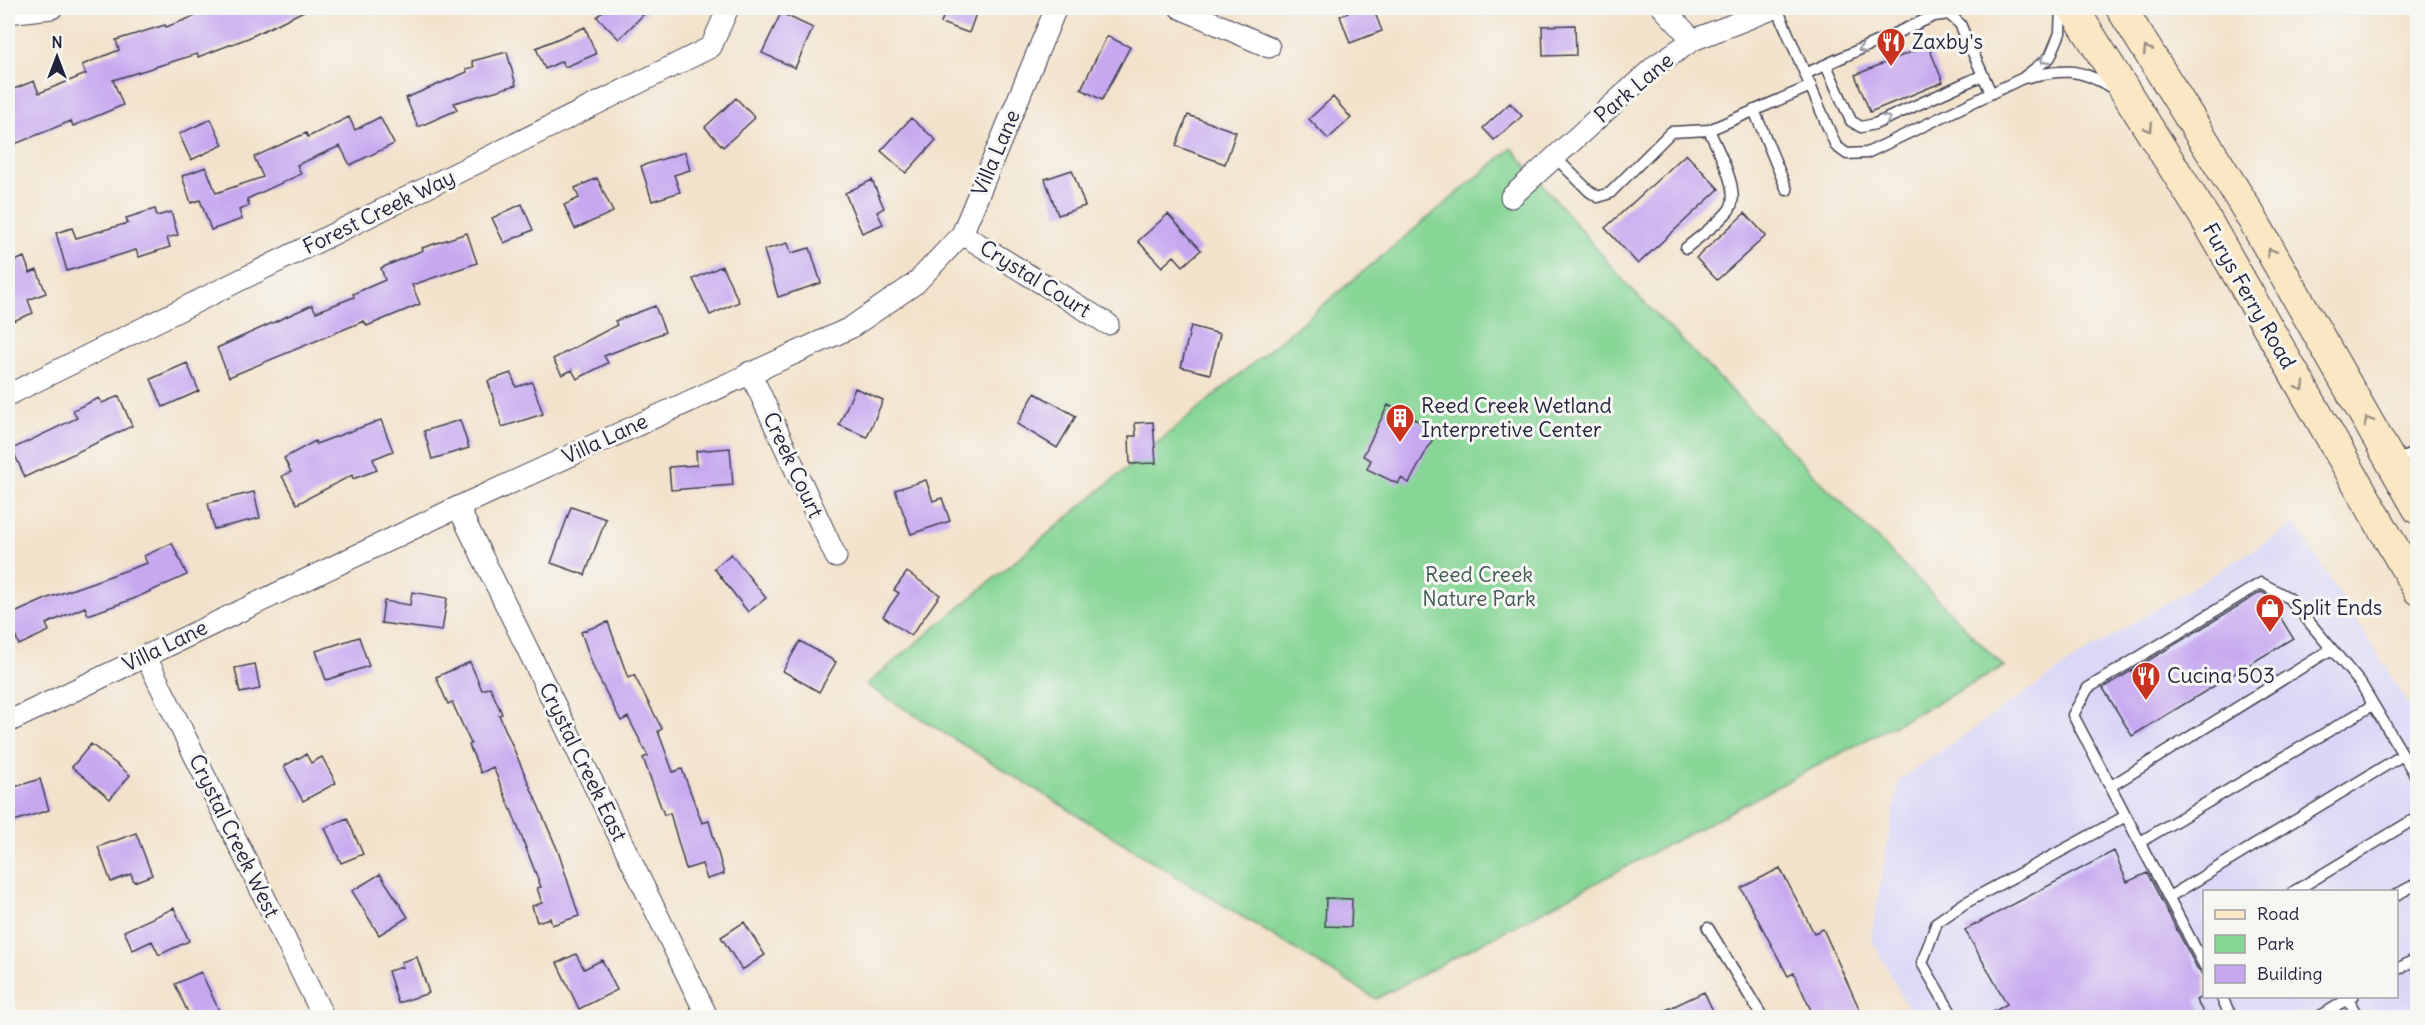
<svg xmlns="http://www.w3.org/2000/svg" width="2425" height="1025" font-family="Delius,sans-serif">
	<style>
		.built { fill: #d9d6f7; fill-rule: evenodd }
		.green { fill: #87d696; stroke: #547c68; stroke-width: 1.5 }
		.building { fill: #c6a7f0 }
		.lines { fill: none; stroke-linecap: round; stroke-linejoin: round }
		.lane-casing { stroke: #413f51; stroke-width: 13 }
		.street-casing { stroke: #413f51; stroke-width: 23 }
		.secondary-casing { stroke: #413f51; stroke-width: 32 }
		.lane { stroke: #fff; stroke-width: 10 }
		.street { stroke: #fff; stroke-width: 21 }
		.secondary { stroke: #fae7c3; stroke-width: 30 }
		.oneway { stroke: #9c9ca7 }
		.oneway2 { stroke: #998e86 }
		.labels { text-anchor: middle; stroke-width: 6; stroke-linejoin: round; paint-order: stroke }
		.poi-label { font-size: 21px; fill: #22223b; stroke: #f6f6f2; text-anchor: start }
		.street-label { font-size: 21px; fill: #22223b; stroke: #f6f6f2 }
		.park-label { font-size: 21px; fill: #405856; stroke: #f6f6f2 }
	</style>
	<rect width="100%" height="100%" fill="#f6f6f2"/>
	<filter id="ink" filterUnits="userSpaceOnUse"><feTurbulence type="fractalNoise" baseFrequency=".0167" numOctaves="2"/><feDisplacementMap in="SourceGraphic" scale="12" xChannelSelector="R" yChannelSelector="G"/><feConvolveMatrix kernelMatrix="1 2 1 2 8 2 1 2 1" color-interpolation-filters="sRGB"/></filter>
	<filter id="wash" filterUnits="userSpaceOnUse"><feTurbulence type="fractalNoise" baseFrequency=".008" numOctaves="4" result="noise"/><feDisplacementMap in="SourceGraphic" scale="24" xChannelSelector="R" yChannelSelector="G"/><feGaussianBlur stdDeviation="1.35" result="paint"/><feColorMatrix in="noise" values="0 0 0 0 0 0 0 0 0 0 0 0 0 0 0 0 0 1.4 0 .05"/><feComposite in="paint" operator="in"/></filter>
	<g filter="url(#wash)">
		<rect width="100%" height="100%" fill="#f3e2cb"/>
		<path class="built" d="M2296,524L2417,718V1017H1913L1871,938L1899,780L2075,659ZM2204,892H2396V996H2204Z"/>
		<path class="green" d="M1512,148L1628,286L2004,667L1376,999L866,685Z"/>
		<g id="blocks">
			<path class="building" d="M216,8H310L248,38L198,57L197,54L113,80L123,105L73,126L71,121L8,147V104L14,102L9,91L34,81L39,93L86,74L82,65L119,50L116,40L165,25L166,27Z
				M606,8H650L619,39L597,17Z
				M946,8H978L969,33L941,23Z
				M1346,8H1373L1382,31L1350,43L1340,16L1348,13Z
				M781,13L813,28L795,68L762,53Z
				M1575,25L1576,55L1543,56L1542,26Z
				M585,27L596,54L565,67L562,61L545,69L536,48Z
				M1107,36L1130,47L1102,100L1081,89Z
				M1928,45L1943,82L1870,112L1855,75Z
				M507,52L516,85L454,103L457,110L418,127L406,98L467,72L466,69L474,67L472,61Z
				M1333,97L1351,118L1328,139L1309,119Z
				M736,98L755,118L723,147L705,127Z
				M1510,103L1522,116L1494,140L1483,128Z
				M1188,115L1236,132L1225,164L1176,146Z
				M349,117L355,130L380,117L394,144L350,165L340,146L297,165L301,174L247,199L249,206L239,210L242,219L211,230L200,200L191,203L182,176L206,167L216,193L263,177L254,157L306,133L308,137Z
				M911,118L936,140L906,173L881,151Z
				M211,119L223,145L191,160L179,134Z
				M685,152L690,170L674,175L680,192L652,201L641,166Z
				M1686,154L1719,189L1638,264L1605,228Z
				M1072,170L1085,206L1058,215L1045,179Z
				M597,178L613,212L575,229L564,205L579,198L575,188Z
				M872,180L884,208L877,212L883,224L862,233L845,193Z
				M522,204L533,230L504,243L492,218Z
				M155,209L157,216L171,212L178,235L167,238L170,247L139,257L136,250L67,271L56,233L72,228L76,238L128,223L126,218Z
				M1745,213L1766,236L1717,280L1696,258Z
				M1168,214L1201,250L1183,266L1174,256L1162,267L1138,241Z
				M467,233L477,263L412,285L420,304L367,326L364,321L229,377L217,348L312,305L316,312L354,297L353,294L385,280L381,268L423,250L422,248Z
				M788,243L791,253L810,248L821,283L778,297L764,250Z
				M24,257L30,273L37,270L46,293L28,300L33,313L8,323V264Z
				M722,266L739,302L710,315L693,279Z
				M655,306L665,332L604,356L608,363L577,379L572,370L562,375L553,359L617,325L615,321Z
				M1191,326L1220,334L1210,374L1181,367Z
				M187,363L199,391L163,407L151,379Z
				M511,373L516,387L532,382L543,414L502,427L488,381Z
				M855,388L883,400L867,437L839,425Z
				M1035,393L1076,416L1057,448L1017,424Z
				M119,396L132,426L25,477L12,449L77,418L73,410L99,398L102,403Z
				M1388,405L1437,431L1409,483L1401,478L1398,484L1367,469L1371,460L1363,456Z
				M381,420L393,451L373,459L377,470L353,479L352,475L297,504L282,476L291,472L284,458L315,441L316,444Z
				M460,420L469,448L432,459L424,431Z
				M1153,422L1156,463L1130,464L1129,436H1136L1135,423Z
				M730,448L733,485L671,490L669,467L697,465L696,451Z
				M926,480L933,501L942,498L950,521L911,534L895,490Z
				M254,492L260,518L214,529L208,503Z
				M571,507L606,519L585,575L551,563Z
				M172,543L187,575L133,599L88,615L85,607L46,624L49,631L19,645L8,616L48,598L147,563L144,556Z
				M731,554L766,598L748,612L714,568Z
				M907,572L940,595L911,636L883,616L899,593L894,590Z
				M412,592L447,598L442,631L381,623L384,601L410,605Z
				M2261,592L2266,594L2293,638L2132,736L2103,688Z
				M608,622L628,678L634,675L662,729L658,731L673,772L682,769L702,823L709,821L724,874L707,879L702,864L686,869L670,813L664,815L643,758L648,756L628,717L621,721L594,669L581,632Z
				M359,637L369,666L326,680L316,651Z
				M800,641L836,662L819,692L783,671Z
				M470,662L482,690L490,687L502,714L499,715L558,851L579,916L552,925L550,918L537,922L532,906L542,903L537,888L541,887L512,812L493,767L481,773L469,745L471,744L452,702L448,704L436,677Z
				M255,664L260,689L240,693L235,668Z
				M91,744L130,775L110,799L72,767Z
				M306,754L311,763L322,757L336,783L303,801L284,766Z
				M40,779L49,810L8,823V789Z
				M347,818L363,854L341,863L325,828Z
				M136,833L152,875L134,882L131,874L111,882L98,847Z
				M2114,851L2127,882L2147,873L2197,968L2205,976V995L2196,1000L2206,1017H1985L2007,1004L1965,930Z
				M1780,868L1814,933L1823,929L1863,1017H1814L1794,973L1788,976L1741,888Z
				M380,874L408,917L379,935L352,891Z
				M1326,898L1352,899L1351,927L1325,926Z
				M174,908L189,941L159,955L152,941L133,950L124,931Z
				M744,922L765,955L742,970L721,937Z
				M576,954L584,969L602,960L617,990L579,1009L557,963Z
				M417,957L429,993L398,1003L388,971L403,967L401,962Z
				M201,972L222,1017H190L175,984Z
				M1704,992L1716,1017H1651Z"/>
		</g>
	</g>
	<g filter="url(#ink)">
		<use href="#blocks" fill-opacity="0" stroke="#413f51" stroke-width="1.5"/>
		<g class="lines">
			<g class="lane-casing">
				<path id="lane" d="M1777,8L1836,146L1847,154L1867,153L2023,78
					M2061,8L2060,33L2050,57L2023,78C2062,70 2077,66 2112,88
					M1826,65L1851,121L1861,127L1875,124L1983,75
					M1805,74L1934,16L1949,14L1960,24L1991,93
					M1754,110L1787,190
					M1555,157L1589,191L1598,197L1610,193L1671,132L1709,130L1811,86
					M1686,248C1700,236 1718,224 1729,210C1742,192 1717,149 1709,130
					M2394,462L2418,451
					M2111,786L2330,650
					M2140,842L2373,705
					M2293,892L2418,817
					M2396,895L2418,883
					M2169,897L2403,755
					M1708,928L1763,1018
					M2204,965L2073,715L2088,688L2261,583L2289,598L2361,684L2418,780
					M2396,970L2418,958
					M2221,996L2232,1018
					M2348,999L2358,1018
					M1954,1018L1922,963L1937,922L1965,903L2126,816
					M2317,1018L2353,996"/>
			</g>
			<g class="street-casing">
				<path id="street" d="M1180,8L1269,47
					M1663,8L1693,40
					M8,13L52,8
					M1511,197L1655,66L1693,40L1775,8
					M962,234L1108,324
					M750,372L836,557
					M8,395L711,47L728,8
					M458,507L708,1018
					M145,655L324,1018
					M8,722L458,507L850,328L916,283L962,234L1056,8"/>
			</g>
			<g class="secondary-casing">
				<path id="secondary" d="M2073,8L2207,221L2418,590
					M2121,8L2246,208L2418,509"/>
			</g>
			<use href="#lane" class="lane"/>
			<use href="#street" class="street"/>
			<use href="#secondary" class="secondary"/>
		</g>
		<defs><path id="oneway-chevron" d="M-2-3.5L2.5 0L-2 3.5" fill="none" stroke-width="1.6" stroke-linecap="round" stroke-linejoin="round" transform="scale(1.5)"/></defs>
		<g class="oneway">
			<use href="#oneway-chevron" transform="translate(1862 49) rotate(156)"/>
			<use href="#oneway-chevron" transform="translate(2044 60) rotate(137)"/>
			<use href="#oneway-chevron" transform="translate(1887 119) rotate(-25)"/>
		</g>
		<g class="oneway2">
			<use href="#oneway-chevron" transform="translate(2147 50) rotate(-122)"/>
			<use href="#oneway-chevron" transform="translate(2149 128) rotate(58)"/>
			<use href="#oneway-chevron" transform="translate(2271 252) rotate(-120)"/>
			<use href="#oneway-chevron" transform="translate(2301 387) rotate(60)"/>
			<use href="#oneway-chevron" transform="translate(2368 421) rotate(-120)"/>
		</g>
	</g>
	<defs>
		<g id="restaurant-pin" transform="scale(1.5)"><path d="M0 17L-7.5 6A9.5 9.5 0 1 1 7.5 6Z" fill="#c8321e" stroke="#f6f6f2"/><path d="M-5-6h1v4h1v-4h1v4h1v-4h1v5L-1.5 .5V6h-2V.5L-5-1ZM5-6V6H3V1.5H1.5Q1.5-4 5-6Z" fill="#fff"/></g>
		<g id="building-pin" transform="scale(1.5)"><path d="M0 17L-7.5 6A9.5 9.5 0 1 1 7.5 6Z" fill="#c8321e" stroke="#f6f6f2"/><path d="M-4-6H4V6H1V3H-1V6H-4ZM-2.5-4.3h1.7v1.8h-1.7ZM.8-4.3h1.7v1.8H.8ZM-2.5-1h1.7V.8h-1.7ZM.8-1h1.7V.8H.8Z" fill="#fff"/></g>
		<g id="shop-pin" transform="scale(1.5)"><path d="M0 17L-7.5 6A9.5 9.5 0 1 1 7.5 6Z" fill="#c8321e" stroke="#f6f6f2"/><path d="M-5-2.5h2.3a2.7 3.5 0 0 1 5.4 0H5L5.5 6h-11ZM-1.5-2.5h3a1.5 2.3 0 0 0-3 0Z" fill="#fff"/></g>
	</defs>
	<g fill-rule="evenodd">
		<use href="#restaurant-pin" x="1891" y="42"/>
		<use href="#building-pin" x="1400" y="418"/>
		<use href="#shop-pin" x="2270" y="608"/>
		<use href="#restaurant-pin" x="2146" y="676"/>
	</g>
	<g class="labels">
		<g class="poi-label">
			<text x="1912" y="49">Zaxby's</text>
			<text x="1421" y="413">Reed Creek Wetland<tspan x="1421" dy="24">Interpretive Center</tspan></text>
			<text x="2291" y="615">Split Ends</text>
			<text x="2167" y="683">Cucina 503</text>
		</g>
		<g class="street-label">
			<text transform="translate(1634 88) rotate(-40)" y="7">Park Lane</text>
			<text transform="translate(996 153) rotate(-67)" y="7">Villa Lane</text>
			<text transform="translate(379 212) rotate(-26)" y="7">Forest Creek Way</text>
			<text transform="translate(1035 279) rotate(32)" y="7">Crystal Court</text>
			<text transform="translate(2249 296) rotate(60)" y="7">Furys Ferry Road</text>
			<text transform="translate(605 439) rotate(-25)" y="7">Villa Lane</text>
			<text transform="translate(793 465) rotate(65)" y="7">Creek Court</text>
			<text transform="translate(165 646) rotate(-26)" y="7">Villa Lane</text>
			<text transform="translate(583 762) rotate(64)" y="7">Crystal Creek East</text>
			<text transform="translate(234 836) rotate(64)" y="7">Crystal Creek West</text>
		</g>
		<g class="park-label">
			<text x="1479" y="582">Reed Creek<tspan x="1479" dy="24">Nature Park</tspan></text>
		</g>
	</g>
	<rect width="2425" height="1025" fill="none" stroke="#f6f6f2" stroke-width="30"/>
	<rect x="2203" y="890" width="195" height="108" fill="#f6f6f2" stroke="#a1a1a9" stroke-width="1.5"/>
	<rect x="2215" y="910" width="30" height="9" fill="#fae7c3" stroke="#a1a1a9" stroke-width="1.5"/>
	<text x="2257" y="920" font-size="18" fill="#22223b">Road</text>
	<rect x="2215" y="935" width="30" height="18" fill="#87d696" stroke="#a1a1a9" stroke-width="1.5"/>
	<text x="2257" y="950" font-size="18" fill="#22223b">Park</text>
	<rect x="2215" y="965" width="30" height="18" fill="#c6a7f0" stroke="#a1a1a9" stroke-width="1.5"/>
	<text x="2257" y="980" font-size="18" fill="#22223b">Building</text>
	<g transform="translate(57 57)" stroke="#f6f6f2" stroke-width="4.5" paint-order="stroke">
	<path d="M0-4.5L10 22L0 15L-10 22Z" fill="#22223b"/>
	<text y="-9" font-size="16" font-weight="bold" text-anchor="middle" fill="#22223b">N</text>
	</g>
</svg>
